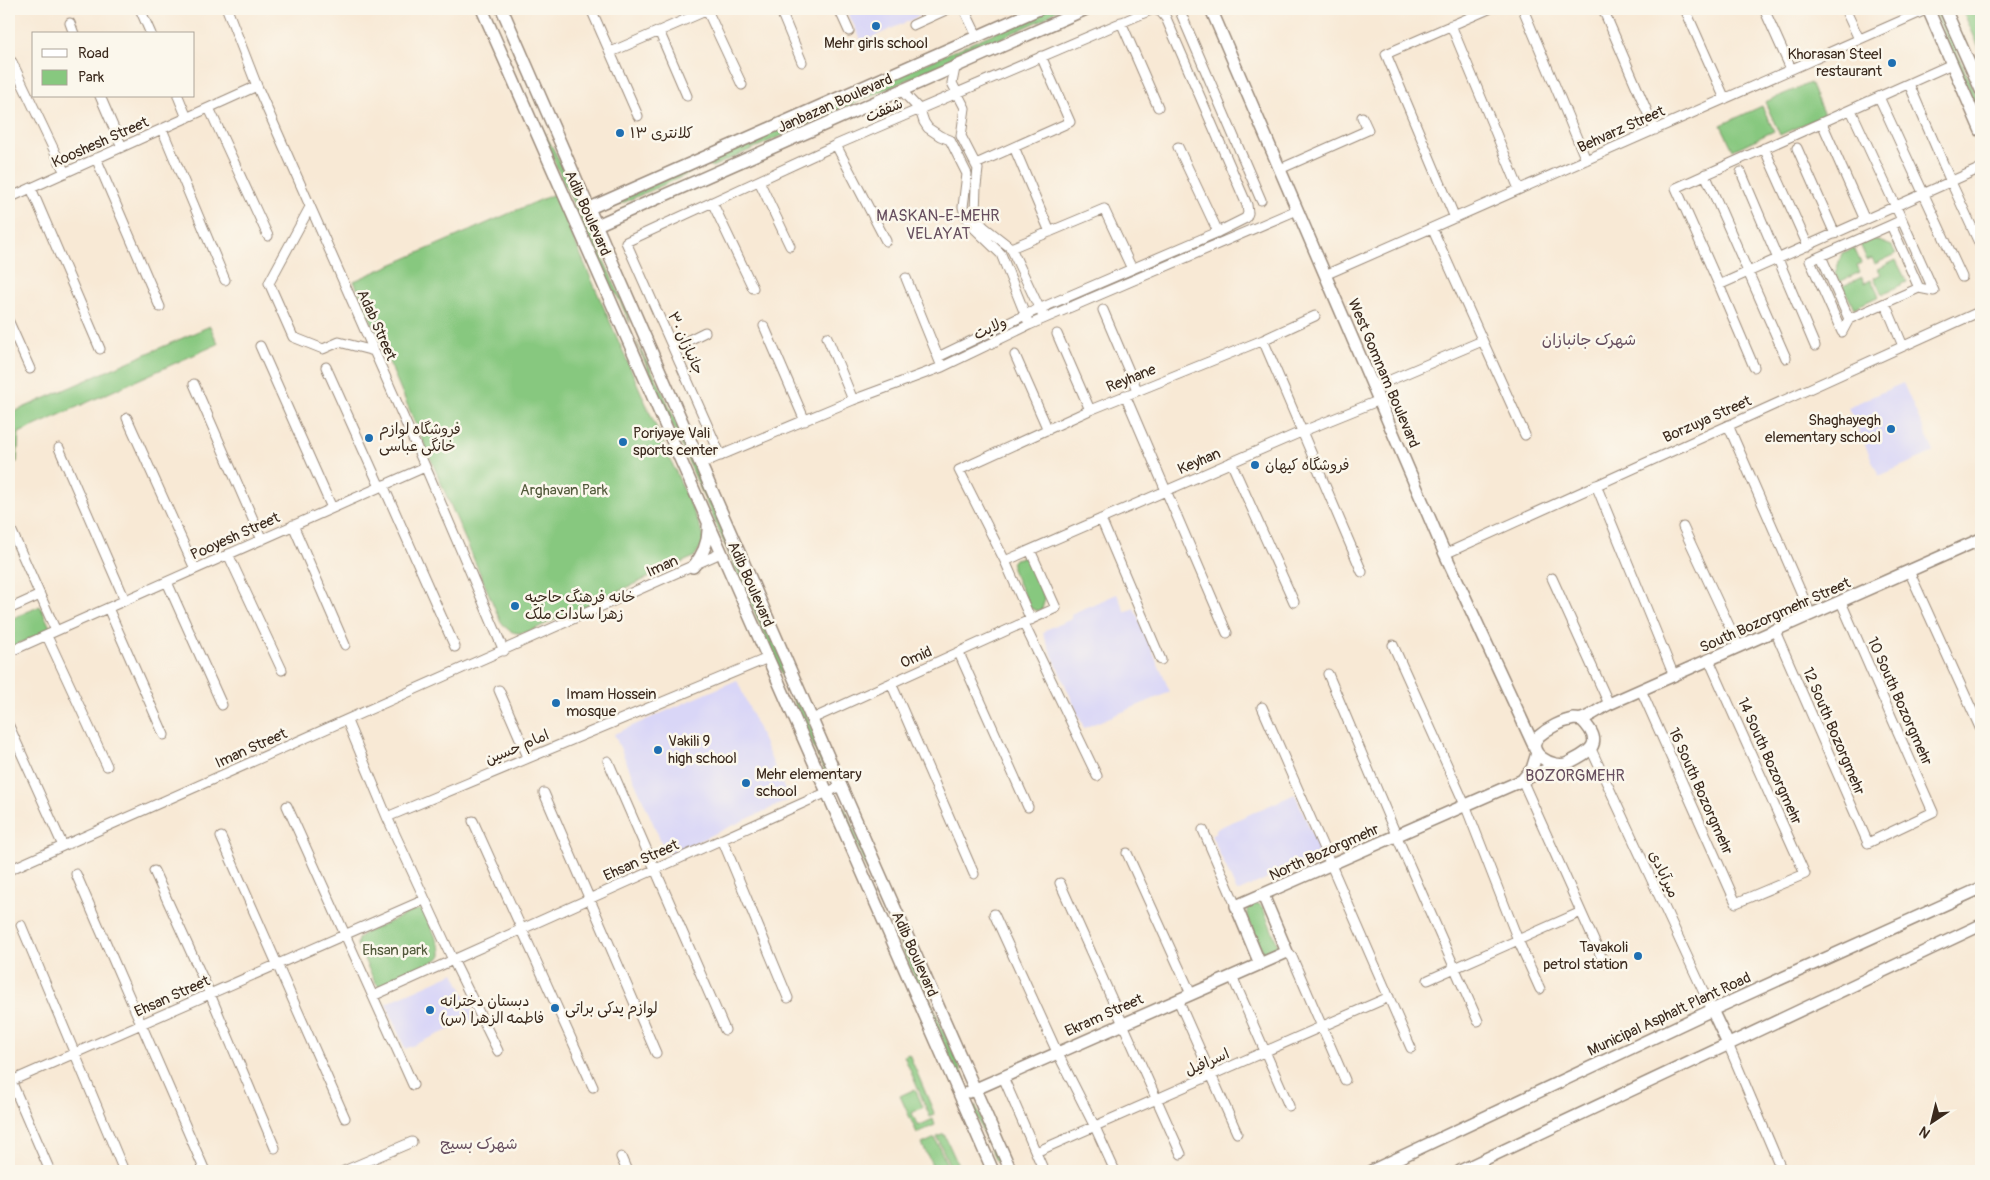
<svg xmlns="http://www.w3.org/2000/svg" width="1990" height="1180" font-family="Pangolin,'Playpen Sans Arabic',sans-serif">
	<style>
		.built { fill: #d9d6f7 }
		.green { fill: #87c87f; stroke: #61794e }
		.lines { fill: none; stroke-linecap: round; stroke-linejoin: round }
		.minor-casing { stroke: #9a8a7a; stroke-width: 11 }
		.major-casing { stroke: #9a8a7a; stroke-width: 14 }
		.minor { stroke: #fff; stroke-width: 9 }
		.major { stroke: #fff; stroke-width: 11 }
		.poi-dot { fill: #1f6fb2; stroke: #fbf7ec; stroke-width: 2 }
		.labels { text-anchor: middle; stroke-width: 5; stroke-linejoin: round; paint-order: stroke }
		.poi-label { font-size: 15px; fill: #3b2a1e; stroke: #fbf7ec; text-anchor: start }
		.street-label { font-size: 15px; fill: #3b2a1e; stroke: #fbf7ec }
		.park-label { font-size: 15px; fill: #52593b; stroke: #fbf7ec }
		.neighbourhood-label { font-size: 16px; fill: #674f5f; stroke: #fbf7ec }
	</style>
	<rect width="100%" height="100%" fill="#fbf7ec"/>
	<filter id="ink" filterUnits="userSpaceOnUse"><feTurbulence type="fractalNoise" baseFrequency=".02" numOctaves="2"/><feDisplacementMap in="SourceGraphic" scale="10" xChannelSelector="R" yChannelSelector="G"/><feConvolveMatrix kernelMatrix="1 2 1 2 8 2 1 2 1" color-interpolation-filters="sRGB"/></filter>
	<filter id="wash" filterUnits="userSpaceOnUse"><feTurbulence type="fractalNoise" baseFrequency=".0096" numOctaves="4" result="noise"/><feDisplacementMap in="SourceGraphic" scale="20" xChannelSelector="R" yChannelSelector="G"/><feGaussianBlur stdDeviation="1.12" result="paint"/><feColorMatrix in="noise" values="0 0 0 0 0 0 0 0 0 0 0 0 0 0 0 0 0 1.4 0 .05"/><feComposite in="paint" operator="in"/></filter>
	<g filter="url(#wash)">
		<rect width="100%" height="100%" fill="#f8e9d5"/>
		<path class="built" d="M846,9H935L862,42Z
			M1903,383L1934,452L1879,476L1848,407Z
			M1117,594L1125,612L1134,608L1170,692L1084,728L1043,634L1045,630L1072,619L1071,614Z
			M737,680L789,800L667,855L614,734Z
			M1295,794L1321,854L1237,892L1211,835L1216,833V829Z
			M454,973L476,1018L405,1049L386,1003Z"/>
		<path class="green" d="M1048,9H1058L1044,19L712,167L708,164L710,161L726,152Z
			M1933,9H1938L1981,108V117Z
			M1962,9H1981V52Z
			M1810,83L1824,115L1780,135L1765,102Z
			M1762,106L1774,131L1733,150L1721,125Z
			M533,114L554,150L629,316L630,323L617,295L611,289Z
			M691,168L690,173L686,175L600,213L597,212L596,210Z
			M554,194L704,536L703,544L694,557L528,632C514,635 508,632 500,620L354,281Z
			M1871,238L1892,246L1896,254L1875,264L1872,258L1867,260L1860,244Z
			M1854,248L1861,263L1857,265L1860,272L1839,282L1835,274L1842,253Z
			M1896,260L1907,282L1882,294L1874,278L1881,274L1878,269Z
			M1862,277L1865,283L1871,280L1879,296L1854,308L1843,286Z
			M210,326L218,344L19,433L17,462L9,465V414Z
			M636,342L659,384L832,772V778L827,777Z
			M1023,557L1028,561L1045,599L1042,609L1038,611L1030,608L1012,569V563L1015,559Z
			M40,606L51,629L9,648V620Z
			M843,807L845,808L966,1082L964,1083L959,1079L841,810Z
			M1253,904H1259L1263,908L1279,948V952L1268,957L1264,954L1247,916V909Z
			M415,910H421L425,913L441,949V955L438,959L385,986H379L375,982L357,945L358,939L363,934Z
			M909,1054L935,1115L930,1117L904,1056Z
			M915,1089L923,1107L912,1113L918,1126L933,1119L935,1125L917,1133L900,1096Z
			M975,1105L1001,1162L1000,1164L996,1161L973,1110Z
			M944,1134L961,1171H952L937,1137Z
			M935,1138L950,1171H935L922,1144Z"/>
	</g>
	<g filter="url(#ink)">
		<g class="lines">
			<g class="minor-casing">
				<path id="minor" d="M140,9L151,34
					M227,9L257,86L428,473L504,651
					M591,9L638,116
					M780,9L802,62
					M839,9L849,31
					M964,9L977,36
					M1179,9L1261,200
					M1523,9L1586,160
					M1603,9L1655,130
					M1685,9L1725,99
					M1764,9L1791,69
					M1845,9L1859,39
					M707,10L742,85
					M1121,22L1158,107
					M70,23L74,34
					M913,25L948,9
					M1451,25L1519,189
					M659,31L687,96
					M611,52L710,9
					M12,62L65,173
					M1952,64L1676,188L1719,285L1981,168
					M955,68L952,83L965,108L961,136L978,169L976,186L975,213L978,221L984,227L1011,248L1042,314
					M1909,84L1951,182L1981,247
					M901,90L920,110L924,122L928,128L940,136L950,140L967,174L963,207L965,215L974,228L1001,254L1027,319
					M100,96L122,147
					M178,96L187,118
					M1879,97L1962,277
					M209,108L268,236
					M1851,110L1902,220L1891,225
					M1822,123L1865,220
					M162,129L225,280
					M836,145L886,241
					M1014,147L1050,232
					M1178,147L1218,232
					M1764,148L1808,246
					M1797,148L1835,234
					M96,158L160,307
					M976,164L1070,122L1041,56
					M1280,169L1368,130L1362,117
					M1741,172L1815,346
					M1705,174L1786,358
					M759,181L790,246
					M31,188L100,349
					M9,198L257,86
					M712,202L753,288
					M310,207L269,283L293,337L323,349L339,342L374,351
					M1455,218L1386,54L1489,9
					M1902,220L1934,291L1919,288
					M1432,228L1525,435
					M1011,248L1104,209L1132,269
					M1821,256L1810,261L1842,332L1849,319
					M1325,275L1928,9
					M906,278L940,362
					M1719,285L1754,367
					M1885,303L1849,319L1821,256L1891,225L1919,288L1885,303L1903,346
					M1103,310L1137,390
					M9,322L30,369
					M764,326L805,421
					M1057,334L1090,410
					M827,337L853,400
					M1263,340L1362,572
					M260,346L332,508
					M673,348L705,332
					M1015,355L1048,430
					M938,357L1025,315L1218,232L1246,218L1248,213L1247,205L1166,18L1161,12L1154,9
					M326,367L380,487
					M194,384L262,540
					M1374,387L1482,341
					M1125,395L1227,633
					M127,418L195,569
					M1728,425L1811,615
					M59,448L125,600
					M721,456L626,242L836,145L1153,9
					M1231,462L1294,602
					M700,464L853,400L942,367L1029,325L1297,210
					M383,485L455,647
					M1596,485L1674,676
					M1101,519L1161,660
					M9,525L56,631L9,652
					M293,525L345,645
					M1683,527L1739,647
					M1976,541L1981,552
					M228,554L282,670
					M1445,554L1981,311
					M1005,561L959,470L1090,410L1263,340L1315,316
					M1909,571L1981,730
					M1552,578L1609,704
					M167,582L222,705
					M108,608L164,735
					M9,609L40,595
					M1031,620L1005,561L1301,432L1380,400
					M1024,624L1097,776
					M56,631L425,467
					M1775,631L1868,843L1933,812L1841,602
					M47,636L107,766
					M1393,645L1466,807L1518,940L1540,989
					M959,653L1028,807
					M1328,674L1397,837L1478,1021
					M891,683L974,874
					M499,690L528,757
					M1641,690L1736,903L1805,874L1709,660
					M1262,707L1411,1048
					M812,719L1056,608L1030,550
					M347,721L387,817L453,960L373,996
					M9,726L63,846
					M1591,749L1712,1010
					M608,761L725,1030
					M1522,780L1604,963
					M544,793L656,1053
					M287,806L413,1085
					M387,817L768,658
					M473,821L593,1087
					M1203,830L1236,906
					M221,837L345,1118
					M722,839L788,998
					M1127,853L1191,994
					M9,870L721,553
					M154,871L210,994L275,1148
					M76,874L205,1171
					M1060,883L1181,1154
					M994,914L1057,1052L1095,1127L1115,1171
					M21,925L124,1171
					M1287,952L1292,957L1345,1080
					M1232,976L1289,1106
					M1428,980L1581,912
					M1178,1000L1237,1133
					M1728,1044L1782,1171
					M498,1051L453,960L841,786
					M9,1076L50,1171
					M1003,1077L1044,1171
					M9,1082L424,900
					M1036,1152L1389,997
					M621,1157L627,1171
					M344,1171L412,1142"/>
			</g>
			<g class="major-casing">
				<path id="major" d="M482,9C652,396 824,783 993,1171
					M502,9L841,786L1011,1171
					M1211,9L1445,554L1534,746
					M1928,9L1981,131
					M1945,9L1981,90
					M590,208L1039,9
					M597,225L1086,9
					M693,567C703,555 709,542 708,526
					M1581,719C1605,743 1592,751 1568,763C1554,770 1523,752 1539,736C1548,728 1562,721 1574,719C1577,719 1579,720 1582,719C1591,716 1600,709 1609,704L1981,539
					M1523,779L1532,769L1537,753
					M1263,895L1287,952L1260,964L1236,906L1557,765
					M1712,1010L1728,1044
					M969,1092L1260,964
					M1371,1171L1712,1010L1981,888
					M1460,1171L1981,925"/>
			</g>
			<use href="#minor" class="minor"/>
			<use href="#major" class="major"/>
		</g>
	</g>
	<g class="poi-dot">
		<circle cx="876" cy="26" r="5"/>
		<circle cx="1892" cy="63" r="5"/>
		<circle cx="620" cy="133" r="5"/>
		<circle cx="1891" cy="429" r="5"/>
		<circle cx="369" cy="438" r="5"/>
		<circle cx="623" cy="442" r="5"/>
		<circle cx="1255" cy="465" r="5"/>
		<circle cx="515" cy="606" r="5"/>
		<circle cx="556" cy="703" r="5"/>
		<circle cx="658" cy="750" r="5"/>
		<circle cx="746" cy="783" r="5"/>
		<circle cx="1638" cy="956" r="5"/>
		<circle cx="555" cy="1008" r="5"/>
		<circle cx="430" cy="1010" r="5"/>
	</g>
	<g class="labels">
		<g class="poi-label">
			<text x="876" y="48" text-anchor="middle">Mehr girls school</text>
			<text x="1882" y="59" text-anchor="end">Khorasan Steel<tspan x="1882" dy="17">restaurant</tspan></text>
			<text x="630" y="138">کلانتری ۱۳</text>
			<text x="1881" y="425" text-anchor="end">Shaghayegh<tspan x="1881" dy="17">elementary school</tspan></text>
			<text x="379" y="434">فروشگاه لوازم<tspan x="379" dy="17">خانگی عباسی</tspan></text>
			<text x="633" y="438">Poriyaye Vali<tspan x="633" dy="17">sports center</tspan></text>
			<text x="1265" y="470">فروشگاه کیهان</text>
			<text x="525" y="602">خانه فرهنگ حاجیه<tspan x="525" dy="17">زهرا سادات ملک</tspan></text>
			<text x="566" y="699">Imam Hossein<tspan x="566" dy="17">mosque</tspan></text>
			<text x="668" y="746">Vakili 9<tspan x="668" dy="17">high school</tspan></text>
			<text x="756" y="779">Mehr elementary<tspan x="756" dy="17">school</tspan></text>
			<text x="1628" y="952" text-anchor="end">Tavakoli<tspan x="1628" dy="17">petrol station</tspan></text>
			<text x="440" y="1006">دبستان دخترانه<tspan x="440" dy="17">فاطمه الزهرا (س)</tspan></text>
			<text x="565" y="1013">لوازم یدکی براتی</text>
		</g>
		<g class="street-label">
			<text transform="translate(835 103) rotate(-24)" y="5">Janbazan Boulevard</text>
			<text transform="translate(884 110) rotate(-23)" y="5">شفقت</text>
			<text transform="translate(1621 129) rotate(-24)" y="5">Behvarz Street</text>
			<text transform="translate(100 142) rotate(-24)" y="5">Kooshesh Street</text>
			<text transform="translate(588 213) rotate(66)" y="5">Adib Boulevard</text>
			<text transform="translate(377 325) rotate(66)" y="5">Adab Street</text>
			<text transform="translate(990 328) rotate(-25)" y="5">ولایت</text>
			<text transform="translate(686 343) rotate(66)" y="5">جانبازان ۳۰</text>
			<text transform="translate(1384 373) rotate(67)" y="5">West Gomnam Boulevard</text>
			<text transform="translate(1131 378) rotate(-22)" y="5">Reyhane</text>
			<text transform="translate(1707 419) rotate(-24)" y="5">Borzuya Street</text>
			<text transform="translate(1199 461) rotate(-23)" y="5">Keyhan</text>
			<text transform="translate(235 536) rotate(-24)" y="5">Pooyesh Street</text>
			<text transform="translate(662 566) rotate(-24)" y="5">Iman</text>
			<text transform="translate(751 584) rotate(66)" y="5">Adib Boulevard</text>
			<text transform="translate(1775 615) rotate(-24)" y="5">South Bozorgmehr Street</text>
			<text transform="translate(916 657) rotate(-24)" y="5">Omid</text>
			<text transform="translate(1900 701) rotate(66)" y="5">10 South Bozorgmehr</text>
			<text transform="translate(1834 731) rotate(67)" y="5">12 South Bozorgmehr</text>
			<text transform="translate(517 747) rotate(-23)" y="5">امام حسین</text>
			<text transform="translate(251 748) rotate(-24)" y="5">Iman Street</text>
			<text transform="translate(1770 761) rotate(66)" y="5">14 South Bozorgmehr</text>
			<text transform="translate(1701 791) rotate(66)" y="5">16 South Bozorgmehr</text>
			<text transform="translate(1324 852) rotate(-24)" y="5">North Bozorgmehr</text>
			<text transform="translate(641 860) rotate(-24)" y="5">Ehsan Street</text>
			<text transform="translate(1664 874) rotate(65)" y="5">میرآبادی</text>
			<text transform="translate(915 954) rotate(66)" y="5">Adib Boulevard</text>
			<text transform="translate(172 996) rotate(-24)" y="5">Ehsan Street</text>
			<text transform="translate(1669 1014) rotate(-25)" y="5">Municipal Asphalt Plant Road</text>
			<text transform="translate(1104 1015) rotate(-24)" y="5">Ekram Street</text>
			<text transform="translate(1207 1062) rotate(-24)" y="5">اسرافیل</text>
		</g>
		<g class="park-label">
			<text x="564" y="495">Arghavan Park</text>
			<text x="395" y="955">Ehsan park</text>
		</g>
		<g class="neighbourhood-label">
			<text x="938" y="221">MASKAN-E-MEHR<tspan x="938" dy="18">VELAYAT</tspan></text>
			<text x="1589" y="345">شهرک جانبازان</text>
			<text x="1575" y="781">BOZORGMEHR</text>
			<text x="479" y="1149">شهرک بسیج</text>
		</g>
	</g>
	<rect width="1990" height="1180" fill="none" stroke="#fbf7ec" stroke-width="30"/>
	<rect x="32" y="32" width="162" height="65" fill="#fbf7ec" stroke="#aea59a"/>
	<rect x="42" y="49" width="25" height="8" fill="#ffffff" stroke="#aea59a"/>
	<text x="78" y="58" font-size="15" fill="#3b2a1e">Road</text>
	<rect x="42" y="70" width="25" height="15" fill="#87c87f" stroke="#aea59a"/>
	<text x="78" y="82" font-size="15" fill="#3b2a1e">Park</text>
	<g transform="translate(1932 1122) rotate(215)" stroke="#fbf7ec" stroke-width="4" paint-order="stroke">
	<path d="M0-4L9 19L0 12L-9 19Z" fill="#3b2a1e"/>
	<text y="-8" font-size="14" font-weight="bold" text-anchor="middle" fill="#3b2a1e">N</text>
	</g>
</svg>
